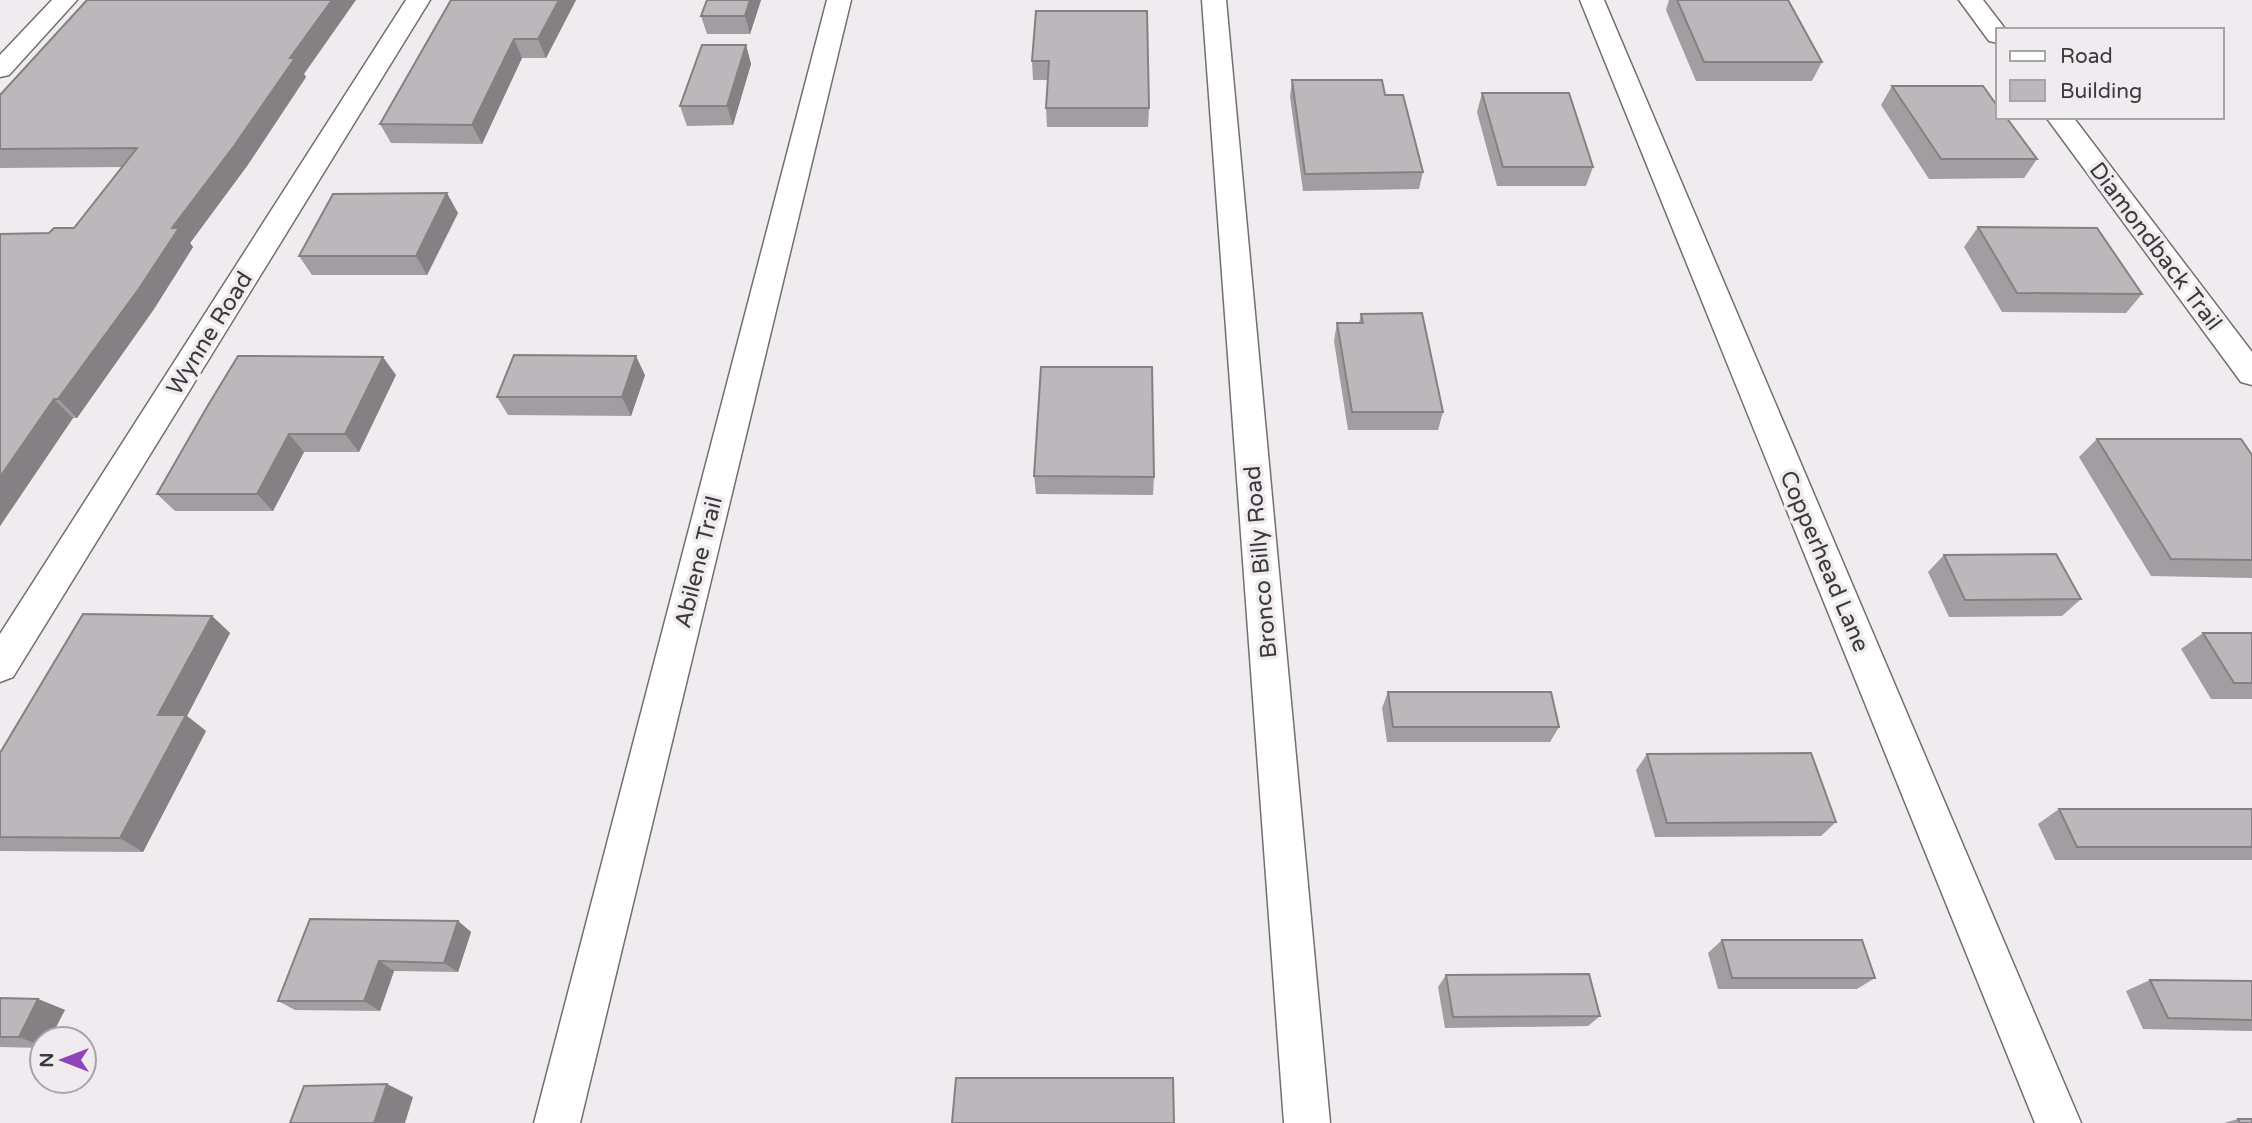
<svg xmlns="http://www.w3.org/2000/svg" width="2252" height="1123" font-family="'Varela Round',sans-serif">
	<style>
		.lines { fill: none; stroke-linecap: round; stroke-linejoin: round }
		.street-casing { stroke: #726e72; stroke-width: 3 }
		.street { fill: #fff; fill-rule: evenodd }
		.wall { fill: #a29da1 }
		.shaded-wall { fill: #848083 }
		.building { fill: #bcb7bb; stroke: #848083; stroke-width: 2 }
		.labels { text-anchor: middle; stroke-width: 7; stroke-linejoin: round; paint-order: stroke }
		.street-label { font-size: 23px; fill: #3a393b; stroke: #efebef }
	</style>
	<rect width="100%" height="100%" fill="#efebef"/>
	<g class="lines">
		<g class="street-casing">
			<path id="street" d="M52,0H77L9,75L0,77V55Z
				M406,0H430L13,677L0,682V634Z
				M827,0H851L580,1123H534Z
				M1202,0H1226L1330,1123H1284Z
				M1580,0H1604L2081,1123H2035Z
				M1959,0H1983L2006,30H1998V43L1989,41Z
				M2046,117H2073L2252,352V385L2241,382Z"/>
		</g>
		<use href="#street" class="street"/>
	</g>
	<path class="wall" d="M451,0H576L546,58H522L482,144L391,143L380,124Z
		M707,0H761L750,34H707L701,16Z
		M1669,0H1788L1822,62L1812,81H1696L1666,10Z
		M1036,11L1149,108L1148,127H1047L1046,108L1048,80H1033L1032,61Z
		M746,45L751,64L733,125L687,126L680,106Z
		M304,74L306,77L247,166L190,243L193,247L154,309L77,418H73L0,526V234L49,233L74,228L122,167L0,168V95Z
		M1292,80L1385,95L1423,172L1419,189L1303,191L1290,97Z
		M1892,86L2037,159L2024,178L1929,179L1881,105Z
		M1482,93L1593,167L1586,186H1497L1477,112Z
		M458,213L427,275H312L299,256Z
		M1978,227L2142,294L2126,313L2002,312L1964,247Z
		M1361,314L1443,412L1438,430H1348L1334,341L1337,323H1359Z
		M396,375L359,452H304L273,511H175L157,494Z
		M645,375L631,416L508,415L497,397Z
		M2097,439L2252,455V578L2151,576L2079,457Z
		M1034,476L1154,477L1153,495L1036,494Z
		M1944,555L2081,599L2062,616L1949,617L1928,572Z
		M212,616L230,633L187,716L206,731L143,852L0,851V753Z
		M2203,633H2252V699H2211L2181,649Z
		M1388,692L1559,727L1550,742H1387L1382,708Z
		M1647,754L1836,822L1821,836L1655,837L1636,770Z
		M2059,809H2252V860H2055L2038,824Z
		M458,921L471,932L458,972L394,971L380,1011L295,1010L278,1001Z
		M1722,940L1875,978L1857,989H1718L1708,953Z
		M1446,975L1600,1016L1588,1026L1445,1028L1438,987Z
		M2150,980L2252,981V1031L2143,1029L2126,991Z
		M0,998L38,999L65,1010L42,1039V1048L0,1047Z
		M2238,1119L2252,1123H2224Z"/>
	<path class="shaded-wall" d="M332,0H356L304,74L306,77L247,166L190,243L193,247L154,309L77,418L58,399L172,228L290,58Z
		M559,0H576L546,58L538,39Z
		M750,0H761L750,34L745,16Z
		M514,39L522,58L482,144L472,125Z
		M746,45L751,64L733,125L727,106Z
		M447,193L458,213L427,275L416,256Z
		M636,356L645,375L631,416L622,397Z
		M383,357L396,375L359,452L345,434Z
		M54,399L73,418L0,526V477Z
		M289,434L304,452L273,511L257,494Z
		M212,616L230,633L187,716L206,731L143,852L120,838L158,715Z
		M458,921L471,932L458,972L444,963Z
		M379,961L394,971L380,1011L364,1001Z
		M38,999L65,1010L50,1039H42V1046L19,1037Z
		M387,1084L413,1097L405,1123H374Z"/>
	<path class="building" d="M87,0H332L290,58H295L234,146L172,228H179L138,290L58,399H54L0,477V234L49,233L54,228H74L137,148L0,149V95Z
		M451,0H559L538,39H514L472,125L380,124Z
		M707,0H750L745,16H701Z
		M1677,0H1788L1822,62H1704Z
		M1036,11H1147L1149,108H1046L1049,61H1032Z
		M702,45H746L727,106H680Z
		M1292,80H1382L1385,95H1403L1423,172L1305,174Z
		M1892,86H1983L1998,107V117H2006L2037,159H1941Z
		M1482,93H1569L1593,167H1503Z
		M447,193L416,256H299L333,194Z
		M1978,227L2097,228L2142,294L2017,293Z
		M1422,313L1443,412H1352L1337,323H1363L1361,314Z
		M514,355L636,356L622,397H497Z
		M238,356L383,357L345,434H289L257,494H157L207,407Z
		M1041,367H1152L1154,477L1034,476Z
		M2097,439H2241L2252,455V560L2171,559Z
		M2056,554L2081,599L1965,600L1944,555Z
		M83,614L212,616L158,715H186L120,838L0,837V753Z
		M2203,633H2252V683H2234Z
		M1388,692H1551L1559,727H1393Z
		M1811,753L1836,822L1667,823L1647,754Z
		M2059,809H2252V847H2077Z
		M310,919L458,921L444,963L379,961L364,1001H278Z
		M1722,940H1862L1875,978H1732Z
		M1589,974L1600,1016L1453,1017L1446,975Z
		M2150,980L2252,981V1020L2168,1018Z
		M0,998L38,999L19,1037H0Z
		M956,1078H1173L1174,1123H952Z
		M387,1084L374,1123H290L304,1086Z
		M2238,1119H2252V1123H2240Z"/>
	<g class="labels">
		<g class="street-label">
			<text transform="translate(2156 246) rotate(53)" y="8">Diamondback Trail</text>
			<text transform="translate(209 333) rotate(-58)" y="8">Wynne Road</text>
			<text transform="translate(1825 561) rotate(67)" y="8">Copperhead Lane</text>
			<text transform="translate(698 562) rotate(-76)" y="8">Abilene Trail</text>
			<text transform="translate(1260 562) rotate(-95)" y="8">Bronco Billy Road</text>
		</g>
	</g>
	<rect x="1996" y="28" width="228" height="91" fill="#efebef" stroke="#a7a4a7" stroke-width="2"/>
	<rect x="2010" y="51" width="35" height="10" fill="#ffffff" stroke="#a7a4a7" stroke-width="2"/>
	<text x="2060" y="63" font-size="21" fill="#3a393b">Road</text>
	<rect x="2010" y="80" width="35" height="21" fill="#bcb7bb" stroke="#a7a4a7" stroke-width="2"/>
	<text x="2060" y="98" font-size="21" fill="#3a393b">Building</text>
	<g transform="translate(63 1060) rotate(270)"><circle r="33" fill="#efebef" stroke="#a7a4a7" stroke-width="2"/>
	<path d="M0-5L12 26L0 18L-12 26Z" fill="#8f45b7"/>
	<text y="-10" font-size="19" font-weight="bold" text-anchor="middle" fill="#3a393b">N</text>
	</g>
</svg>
